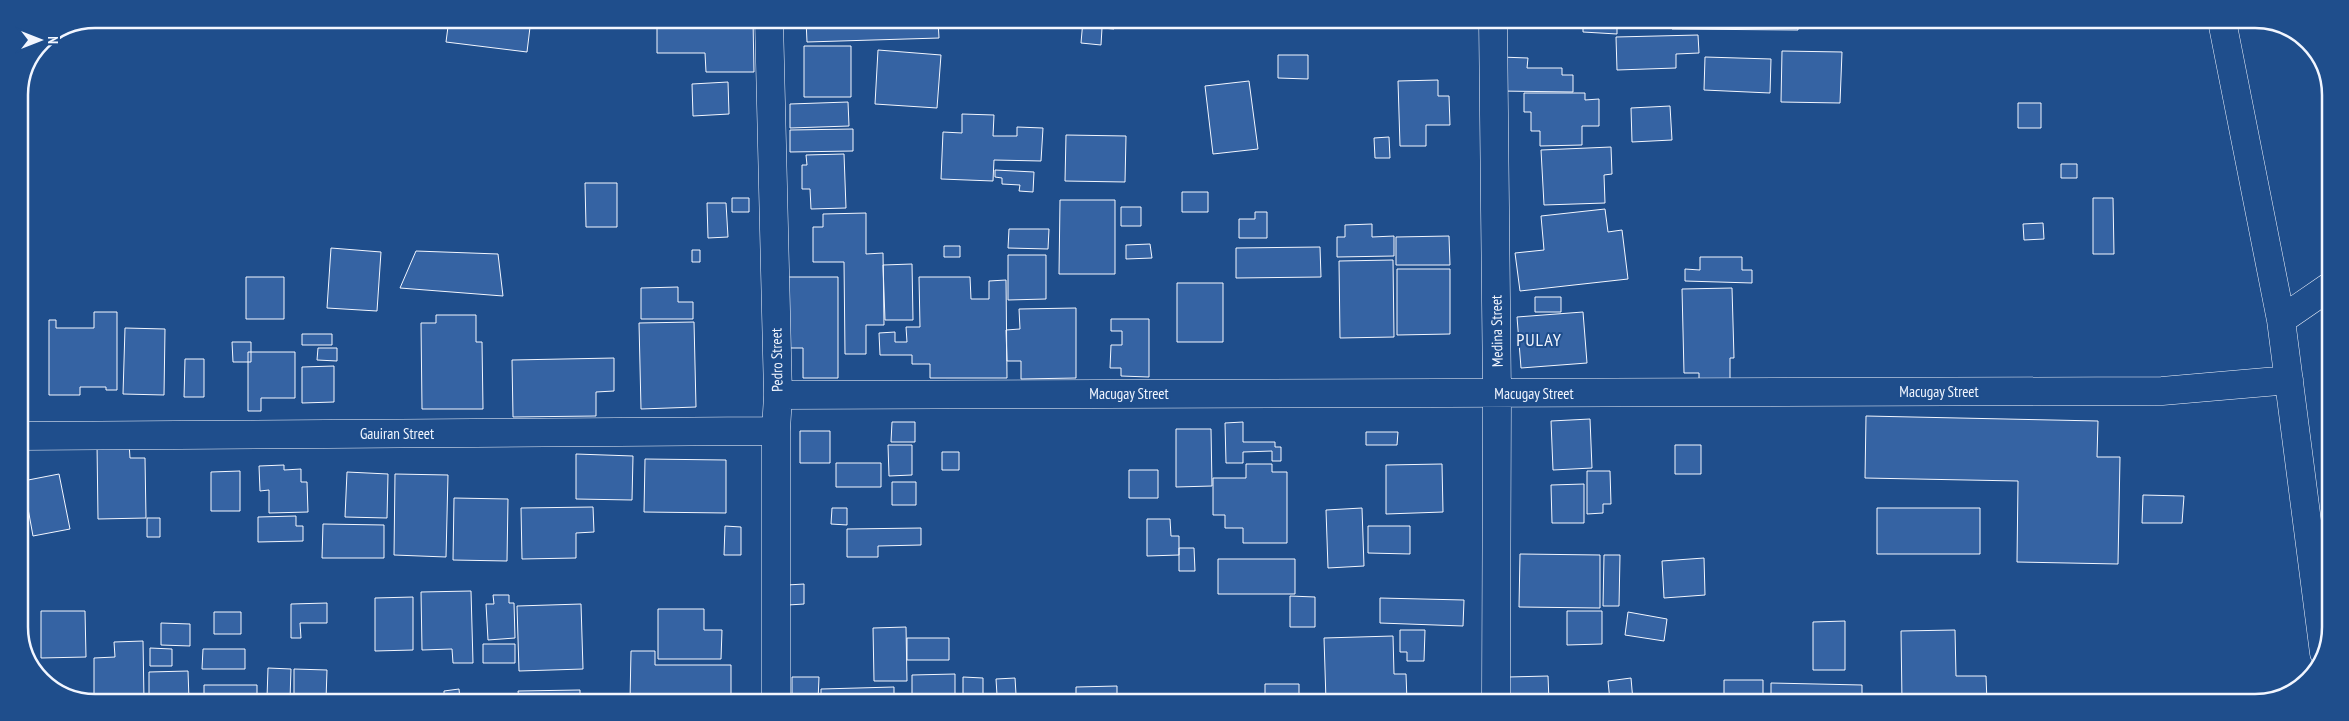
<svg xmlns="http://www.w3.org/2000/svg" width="2349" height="721" font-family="'PT Sans Narrow',sans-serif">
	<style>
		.building { fill: #3563a3; stroke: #f2f6ff }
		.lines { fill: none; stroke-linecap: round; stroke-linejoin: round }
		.minor-casing { stroke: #f2f6ff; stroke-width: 29 }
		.minor { stroke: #1f4e8c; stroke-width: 28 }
		.labels { text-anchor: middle; stroke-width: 4; stroke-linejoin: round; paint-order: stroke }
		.street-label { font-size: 15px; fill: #f2f6ff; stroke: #1f4e8c }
		.quarter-label { font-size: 18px; letter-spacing: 1px; fill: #f2f6ff; stroke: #1f4e8c }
		.rim { fill: none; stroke: #f2f6ff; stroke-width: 2.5 }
	</style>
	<rect width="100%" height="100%" fill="#1f4e8c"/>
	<path class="building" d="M449,19H531L527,52L446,42Z
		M657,19L753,20L754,72H706L705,53H657Z
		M806,20H938L939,38L807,42Z
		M955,20H1010V24H955Z
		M1083,20H1115L1114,29L1102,28L1101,45L1081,43Z
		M1374,20H1448V23L1374,24Z
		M1517,20L1566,21V27L1517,24Z
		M1583,21H1634V24L1617,23V34L1583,32Z
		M1644,21H1798V30L1672,29V22Z
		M1698,35L1699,53L1676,54V68L1617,70L1616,37Z
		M804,46H851V97H804Z
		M878,50L941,55L937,108L875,104Z
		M1782,51L1842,52L1840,103L1781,102Z
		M1278,55H1308V79L1278,78Z
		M1500,57L1528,58L1527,68H1562V75H1573V92L1499,91Z
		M1705,57L1771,59L1770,93L1704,90Z
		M1438,80V96H1449L1450,125H1426V146H1400L1398,81Z
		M1249,81L1258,149L1213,154L1205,86Z
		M728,82L729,114L693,116L692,84Z
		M1524,93H1585V100L1599,99V126H1582V145L1540,146V131H1531V112H1524Z
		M848,102L849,126L790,128V104Z
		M2018,103H2041V128H2018Z
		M1670,106L1672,140L1632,142L1631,108Z
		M962,114L994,115L993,136H1017V127L1043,128L1041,161L994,160L993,181L941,179L943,132L962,133Z
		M853,129V151L790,152V130Z
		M1066,135L1126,136L1125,182L1065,181Z
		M1389,137L1390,158H1375L1374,138Z
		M1611,147L1612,174L1604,175L1605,203L1544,205L1541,150Z
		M844,154L846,208L811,209L810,189H802V165H807L806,155Z
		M2061,164H2077V178H2061Z
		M995,170L1034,172L1033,192L1019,191L1020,185L1002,184V178L995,177Z
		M585,183H617V227H586Z
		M1182,192H1208V212H1182Z
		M732,198H749V212H732Z
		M2093,198H2113L2114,254H2093Z
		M1060,200H1115V274H1059Z
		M707,203H726L728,237L708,238Z
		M1121,207H1141V226H1121Z
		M1605,209L1608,232L1622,230L1628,279L1520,291L1515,253L1544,250L1541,216Z
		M1255,212H1267V238H1239V219H1255Z
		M866,213V254L883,253L884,325H866V354H845L844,262H813V227H823V214Z
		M2043,223L2044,239L2024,240L2023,224Z
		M1372,224V237L1394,236V256L1337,257V237H1345V225Z
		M1009,229H1049L1048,249L1008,248Z
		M1449,236L1450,265H1396V237Z
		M1150,244L1152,258L1126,259V245Z
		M944,246H960V257H944Z
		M1320,247L1321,277L1236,278V248Z
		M331,248L381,252L377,311L327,308Z
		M692,250H700V262H692Z
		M416,251L498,254L503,296L400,288Z
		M1008,255H1046V299L1008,300Z
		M1700,257H1742V270H1752V283L1685,281V269L1700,270Z
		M1393,260L1394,337L1340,338L1339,261Z
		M912,264L913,320H885L883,265Z
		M1397,269H1450V334L1397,335Z
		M246,277H284V319H246Z
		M788,277H838V378H803V348H788Z
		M919,277H970L971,299H989V281L1006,280L1007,378H930V364H912V355H880L879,333L895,332V342H907L906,327H920Z
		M1177,283H1223V342H1177Z
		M678,287V302H693V319H641V288Z
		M1732,288L1734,358H1730V383L1699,384V373H1684L1682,289Z
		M1535,297H1561V312H1535Z
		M1076,308V378L1021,379V361H1007L1006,330L1020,329L1019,309Z
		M94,312H117V390H106V387H80V395H49V320H56V328H94Z
		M1583,312L1587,363L1521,368L1517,317Z
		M436,315H476V342H482L483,409H422L421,323H436Z
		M1111,319H1149V377L1121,376V368H1110L1111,345H1122V331H1111Z
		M694,322L696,407L641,409L639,323Z
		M125,328L165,329L164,395L123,394Z
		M302,334H332V345H302Z
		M232,342H251V362H233Z
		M318,348H337V361L317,360Z
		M248,352H295V398H261V411H248Z
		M614,358V391L596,392V416L513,417L512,360Z
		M185,359H204V397H184Z
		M334,366V402L302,403V367Z
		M1866,416L2098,421L2097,457H2120L2118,564L2017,562L2018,481L1865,478Z
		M1590,419L1592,468L1553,470L1551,421Z
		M892,422H915V442H891Z
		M1243,422V442H1275V447H1281V461H1272V451L1243,452V463H1226L1225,423Z
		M1176,429H1211L1212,486L1176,487Z
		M800,431H830V463H800Z
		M1366,432H1398L1397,445H1366Z
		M129,443L130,458H145L146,518L98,519L97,444Z
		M888,445H912V475L889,476Z
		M1675,445H1701V474H1675Z
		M942,452H959V470H942Z
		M576,454L633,456L632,500L576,499Z
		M645,459L726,460V513L644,512Z
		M836,463H881V487H836Z
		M1246,464H1272V472H1287V543H1243V528H1225V515H1213V478H1246Z
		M1442,464L1443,512L1386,514V465Z
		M284,465V470L301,469V482H307L308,512L269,513V490L260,491L259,466Z
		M1129,470H1158V498H1129Z
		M240,471V511H211V472Z
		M1587,471H1610L1611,504H1603V513L1587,514Z
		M347,472L388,474L387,518L345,517Z
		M59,474L70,529L33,536L23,481Z
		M395,474L448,475L446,557L394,555Z
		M892,482H916V505H892Z
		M1584,484V523H1552L1551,485Z
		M2143,495L2184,496L2182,523H2142Z
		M454,498L508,499L507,561L453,560Z
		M593,507L594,532L576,533V558L522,559L521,508Z
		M832,508H847V525L831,524Z
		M1362,508L1364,566L1328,568L1326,510Z
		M1877,508H1980V554H1877Z
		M296,516V526H303V541L258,542V517Z
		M147,518H160V537H147Z
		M1147,519H1170L1171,536H1179V555L1147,556Z
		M323,524L384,525V558H322Z
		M725,526L741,527V555H724Z
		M1368,526H1410V554L1368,553Z
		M921,528V545L878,546V557H847V529Z
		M1179,548H1194L1195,571H1179Z
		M1520,554L1600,555V608L1519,607Z
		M1604,555H1620L1619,606H1603Z
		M1704,558L1705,595L1664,598L1662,561Z
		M1218,559H1295V594H1218Z
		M804,584V604L788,605L787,585Z
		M471,591L473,663H453L452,649L422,650L421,592Z
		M493,595H509V603H514L515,638L488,640L486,604H494Z
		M1290,596L1315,597V627H1290Z
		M413,597V650L375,651V598Z
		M1380,598L1464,600L1463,626L1380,623Z
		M327,603V623H300L301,638H291V604Z
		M581,604L583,669L519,671L517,606Z
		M658,609H704V630H722L721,659H658Z
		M41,611H85L86,657L41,658Z
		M1567,611H1602V644L1567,645Z
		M214,612H241V634H214Z
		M1628,612L1667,619L1664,641L1625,635Z
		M1845,621V670H1813V622Z
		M161,623L190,624V646L161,645Z
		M906,627L907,681H874L873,628Z
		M1400,630H1425L1424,661H1407V652H1400Z
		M1955,630L1956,676H1986L1987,702H1902L1901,631Z
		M1393,636L1394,674H1406L1407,701H1326L1324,638Z
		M907,638H949V660H907Z
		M143,641L144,700H94V658L115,657L114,642Z
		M483,644H515V663H483Z
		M150,648L172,649V666H150Z
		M203,649H245V669H202Z
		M631,651H655V665H731V700H630Z
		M268,668L291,669L290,699L267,698Z
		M294,669L327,670L326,700H294Z
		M188,671L189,700H149V672Z
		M955,674V701H912V675Z
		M1548,676L1549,701H1508V677Z
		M792,677H819L818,701L792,700Z
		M963,677L983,678V700L963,699Z
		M1015,678L1016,694L997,695L996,679Z
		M1631,678L1633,701H1610L1608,681Z
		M1724,680H1763V702H1724Z
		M1771,683L1862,685V702H1771Z
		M1265,684H1299V701H1265Z
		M204,685H257V700H204Z
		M1117,686V701H1076V687Z
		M894,687V701H821V689Z
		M459,689L460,700H444V691Z
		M580,690V700H519L518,691Z"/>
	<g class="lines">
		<g class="minor-casing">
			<path id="minor" d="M769,20L778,395L776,431V700
				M1493,20L1497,394L1496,701
				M2222,21L2281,320L2324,653
				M2281,320L2329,287
				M778,395L2162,391L2289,380
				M19,436L776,431"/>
		</g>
		<use href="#minor" class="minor"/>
	</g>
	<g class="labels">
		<g class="street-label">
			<text transform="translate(1497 331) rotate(-91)" y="5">Medina Street</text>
			<text transform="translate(777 360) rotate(-91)" y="5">Pedro Street</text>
			<text x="1939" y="397">Macugay Street</text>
			<text x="1129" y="399">Macugay Street</text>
			<text x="1534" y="399">Macugay Street</text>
			<text x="397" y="439">Gauiran Street</text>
		</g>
		<g class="quarter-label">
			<text x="1539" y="346">PULAY</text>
		</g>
	</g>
	<path d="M0 0H2349V721H0ZM95 28H2255A67 67 0 0 1 2322 95V627A67 67 0 0 1 2255 694H95A67 67 0 0 1 28 627V95A67 67 0 0 1 95 28Z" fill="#1f4e8c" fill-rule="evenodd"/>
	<path class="rim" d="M95 28H2255A67 67 0 0 1 2322 95V627A67 67 0 0 1 2255 694H95A67 67 0 0 1 28 627V95A67 67 0 0 1 95 28Z"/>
	<g transform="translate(40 40) rotate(90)" stroke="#1f4e8c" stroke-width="4" paint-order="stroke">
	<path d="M0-4L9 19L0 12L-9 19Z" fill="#f2f6ff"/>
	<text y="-8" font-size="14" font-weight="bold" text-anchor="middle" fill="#f2f6ff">N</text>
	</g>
</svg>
